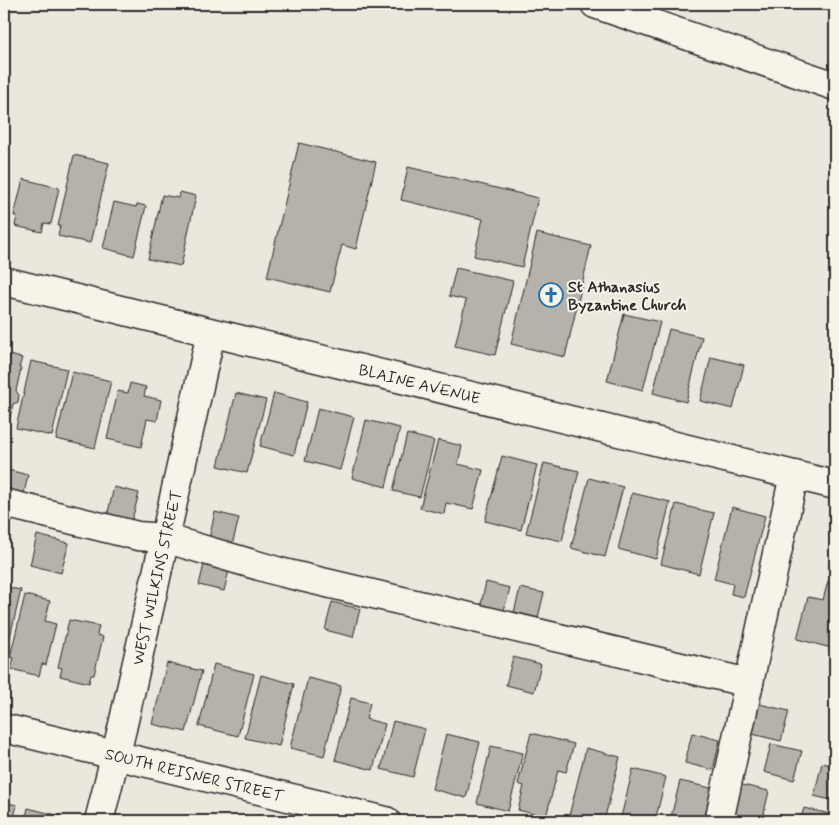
<svg xmlns="http://www.w3.org/2000/svg" width="839" height="825" font-family="Mynerve,sans-serif">
	<style>
		.building { fill: #b5b2ab; stroke: #2b2b2b }
		.lines { fill: none; stroke-linecap: round; stroke-linejoin: round }
		.minor-casing { stroke: #2b2b2b; stroke-width: 31 }
		.major-casing { stroke: #2b2b2b; stroke-width: 31 }
		.minor { stroke: #f7f3e8; stroke-width: 28 }
		.major { stroke: #f7f3e8; stroke-width: 28 }
		.labels { text-anchor: middle; stroke-width: 4; stroke-linejoin: round; paint-order: stroke }
		.poi-label { font-size: 16px; font-weight: bold; fill: #2b2b2b; stroke: #f7f3e8; text-anchor: start }
		.street-label { font-size: 16px; fill: #2b2b2b; stroke: #f7f3e8 }
	</style>
	<rect width="100%" height="100%" fill="#ebe7dd"/>
	<filter id="ink" filterUnits="userSpaceOnUse"><feTurbulence type="fractalNoise" baseFrequency=".02" numOctaves="2"/><feDisplacementMap in="SourceGraphic" scale="10" xChannelSelector="R" yChannelSelector="G"/><feConvolveMatrix kernelMatrix="1 2 1 2 8 2 1 2 1" color-interpolation-filters="sRGB"/></filter>
	<g filter="url(#ink)">
		<path class="building" d="M299,143L376,162L356,249L342,245L330,292L267,277Z
			M74,155L109,163L90,243L58,236L60,226H58Z
			M408,167L538,198L522,267L474,256L483,219L401,200Z
			M23,179L59,188L51,224L44,223L42,232L15,226L17,216H14Z
			M180,192L196,196L181,266L148,259L162,195L179,198Z
			M114,202L136,207L137,204L146,206L134,256L103,248Z
			M537,233L591,246L565,357L511,344Z
			M456,268L513,281L495,355L455,346L466,300L449,296Z
			M624,314L660,322L643,390L607,381Z
			M669,329L702,337L686,402L653,393Z
			M4,354L22,358L19,368H21L16,391L19,395L18,402L13,404L9,421L4,420Z
			M711,357L744,365L733,409L700,401Z
			M31,361L67,369L52,436L16,428Z
			M72,372L111,381L95,448L56,439Z
			M130,383L146,387L144,396L161,400L157,421L147,419L141,447L107,439L118,391L128,393Z
			M236,393L266,400L247,473L218,466Z
			M274,393L307,402L294,455L260,446Z
			M318,408L354,417L340,470L305,461Z
			M366,420L400,428L386,487L352,478Z
			M407,434L434,441L420,497L393,491Z
			M438,440L462,446L458,464L483,470L473,509L446,503L444,514L420,508Z
			M502,456L537,465L521,530L485,521Z
			M544,463L579,471L562,541L526,533Z
			M4,469L28,475L22,502L4,498Z
			M589,478L623,487L605,557L571,548Z
			M114,487L139,493L129,531L105,525Z
			M632,493L670,502L656,559L618,549Z
			M676,504L714,513L699,574L661,564Z
			M732,507L765,516L744,597L731,594L733,584L714,579Z
			M215,512L239,518L232,545L209,539Z
			M37,535L69,543L61,573L30,565Z
			M204,564L229,570L224,591L199,585Z
			M828,581L835,582V649L797,639L808,597L823,600Z
			M486,582L510,588L503,614L480,609Z
			M4,587L21,590L4,663Z
			M520,588L544,593L537,622L513,617Z
			M25,595L50,601L45,621L56,624L46,665L42,664L39,676L11,669L14,658L10,657Z
			M332,602L360,609L353,637L325,630Z
			M69,620L99,626L97,635L103,637L94,675H91L89,683L60,676L62,668L58,667Z
			M513,657L541,664L534,692L506,685Z
			M167,663L202,671L186,732L152,724Z
			M214,664L254,674L238,736L199,726Z
			M261,675L294,684L279,746L245,738Z
			M308,678L341,686L324,756L290,748Z
			M351,698L370,703L366,719L385,724L373,770L335,760Z
			M755,703L789,711L781,741L748,733Z
			M393,721L425,729L413,777L381,769Z
			M531,733L574,744L566,772L558,770L546,817L518,810L524,786L518,784Z
			M692,733L720,740L713,770L685,763Z
			M446,734L480,742L466,798L432,789Z
			M771,744L802,751L794,780L764,772Z
			M491,746L523,753L508,811L477,803Z
			M586,748L620,757L604,821H591L569,816Z
			M822,763L835,766V801L814,796Z
			M633,769L666,777L655,821H620Z
			M680,781L715,789L707,821H670Z
			M738,784L769,791L762,821H729Z
			M4,802L17,805L13,821H4Z
			M28,808L60,816L59,821H21V820H25Z
			M804,808L835,815V821H800Z
			M142,816L164,821H141Z"/>
		<g class="lines">
			<g class="minor-casing">
				<g id="minor">
					<path id="s1" d="M4,281L226,336L835,485"/>
					<path d="M4,503L138,536L164,538L280,572L749,683"/>
					<path id="s2" d="M4,728L386,821"/>
					<path id="s3" d="M99,821L122,729L211,333"/>
					<path d="M719,821L794,475"/>
				</g>
			</g>
			<g class="major-casing">
				<path id="major" d="M595,4L835,86"/>
			</g>
			<use href="#minor" class="minor"/>
			<use href="#major" class="major"/>
		</g>
	</g>
	<defs>
		<g id="church-ring" transform="scale(1.25)"><circle r="9.5" fill="#f7f3e8" stroke="#1f6fb2" stroke-width="1.5"/><path d="M-1.2-6h2.4v3.5h3.3v2.4h-3.3V6h-2.4V-.1h-3.3v-2.4h3.3Z" fill="#1f6fb2"/></g>
	</defs>
	<g fill-rule="evenodd">
		<use href="#church-ring" x="551" y="295"/>
	</g>
	<g class="labels">
		<g class="poi-label">
			<text x="568" y="292">St Athanasius<tspan x="568" dy="18">Byzantine Church</tspan></text>
		</g>
		<g class="street-label">
			<text dy="6" stroke="none"><textPath href="#s1" startOffset="428">BLAINE AVENUE</textPath></text>
			<text dy="6" stroke="none"><textPath href="#s3" startOffset="250">WEST WILKINS STREET</textPath></text>
			<text dy="6" stroke="none"><textPath href="#s2" startOffset="196">SOUTH REISNER STREET</textPath></text>
		</g>
	</g>
	<rect width="839" height="825" fill="none" stroke="#f7f3e8" stroke-width="20"/>
	<rect x="10" y="10" width="819" height="805" fill="none" stroke="#2b2b2b" stroke-width="2" filter="url(#ink)"/>
</svg>
